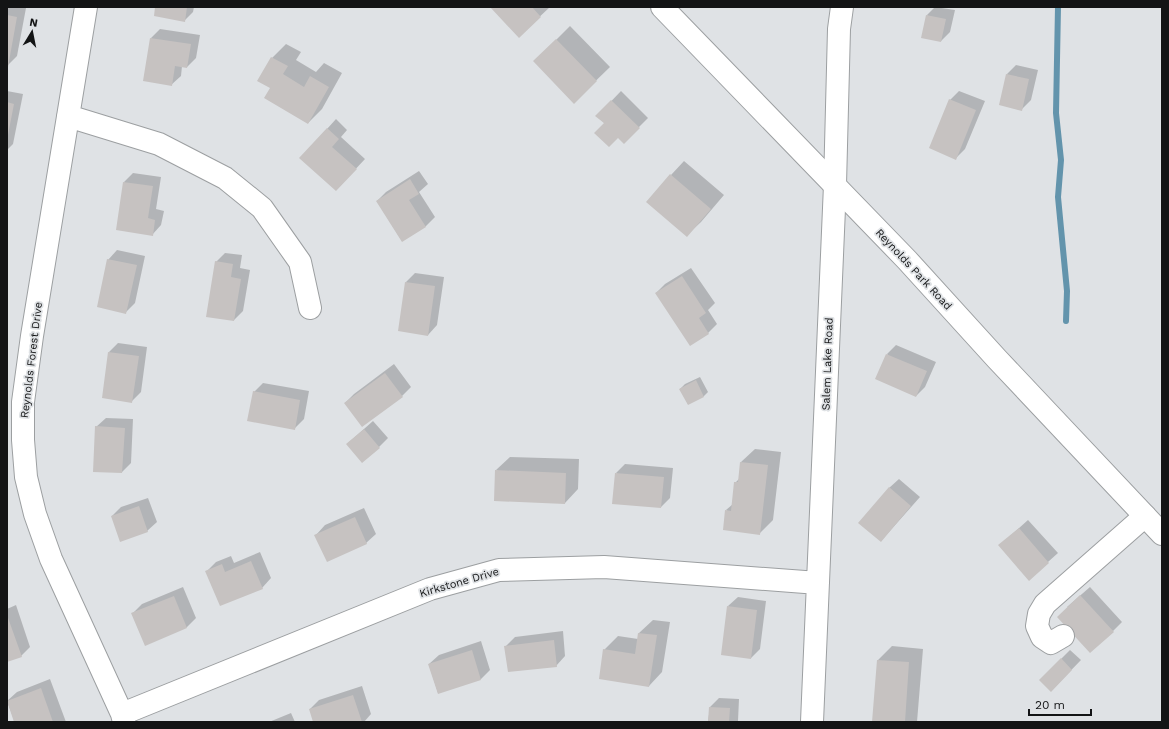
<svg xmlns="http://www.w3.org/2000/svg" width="1169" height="729" font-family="'Work Sans',sans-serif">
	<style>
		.shadow { fill: #0003 }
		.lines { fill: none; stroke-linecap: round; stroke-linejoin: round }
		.stream { stroke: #6394ac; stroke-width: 6 }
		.building { fill: #c6c2c1 }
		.minor-casing { stroke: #9c9fa1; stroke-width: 24 }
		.major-casing { stroke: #9c9fa1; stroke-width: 24 }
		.minor { stroke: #fff; stroke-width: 22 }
		.major { stroke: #fff; stroke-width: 22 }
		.labels { text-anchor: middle; stroke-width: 3.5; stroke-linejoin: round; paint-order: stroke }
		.street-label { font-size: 11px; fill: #131415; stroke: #dfe2e5 }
	</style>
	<rect width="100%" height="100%" fill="#dfe2e5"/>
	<path class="shadow" d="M7,7L26,8L17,56L8,65Z
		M156,7H194L193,12L184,21Z
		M491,7H550L519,36Z
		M935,7L955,10L950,32L941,41L927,15Z
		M570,26L610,67L574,102L548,48Z
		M160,29L200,35L196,58L187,67L182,66L181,76L171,85L151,38Z
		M286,44L301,52L296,60L316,72L324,63L342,73L322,109L308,123L271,88L272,58Z
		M1016,65L1038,70L1031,100L1022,109L1007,74Z
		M7,91L23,94L13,144L7,150Z
		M621,91L648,118L624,142L597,116Z
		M959,91L985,101L965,149L956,158L950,100Z
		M336,119L347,130L341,137L365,159L336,190L327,129Z
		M684,161L724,195L701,222L687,235L671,175Z
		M419,171L428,184L419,192L435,217L426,226L402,241L377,201L386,192Z
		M133,173L161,177L156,209L164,211L161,225L152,235L124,182Z
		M117,250L145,256L135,303L126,312L108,260Z
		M225,253L242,255L240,268L250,270L243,311L234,320L216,262Z
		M691,268L715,303L708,310L717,324L708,333L656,293L665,284Z
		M415,273L444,277L437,325L428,335L406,282Z
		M118,343L147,347L141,392L132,401L109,352Z
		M896,345L936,362L925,387L916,396L887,354Z
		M394,364L411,387L402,396L345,403L354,394Z
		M700,377L708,392L704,396L688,404L680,389L685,384Z
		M263,383L309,391L304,419L294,429L254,392Z
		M106,418L133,419L131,463L122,472L96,427Z
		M373,421L388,438L379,447L347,444Z
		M755,449L781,452L773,520L760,533L726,510L733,504L735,483L739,479L741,462Z
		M510,457L579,459L578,489L565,503L496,470Z
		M625,464L673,468L670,498L661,507L616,473Z
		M899,479L920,497L881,541L889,488Z
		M148,498L157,522L147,531L112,516L121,507Z
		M364,508L376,534L366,543L316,535L325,525Z
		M1028,520L1058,553L1029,579L1000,545Z
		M260,552L271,578L262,588L207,571L216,562L231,556L234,563Z
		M183,587L196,618L187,627L145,644L133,613L142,604Z
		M1090,587L1122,622L1113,631L1067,607Z
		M738,597L766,601L760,649L751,658L728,606Z
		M16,605L30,647L21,656L7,661V609Z
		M653,620L670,622L662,672L649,686L604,650L618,636L638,639L639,633Z
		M563,631L565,656L556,666L506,646L515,637Z
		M481,641L490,670L481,679L438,693L429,664L439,655Z
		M892,646L923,649L917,722H873L878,660Z
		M1070,650L1081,660L1051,691L1040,680Z
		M50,679L66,722H15L7,701L17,692Z
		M362,686L371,714L364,722H314L310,709L319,700Z
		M719,698L739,699L738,721L759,722H708L710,707Z
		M291,713L295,722H269Z"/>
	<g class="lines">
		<path class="stream" d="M1058,7L1056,113L1061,160L1058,197L1067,291L1066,321"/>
	</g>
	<path class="building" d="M155,7H187L185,22L154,16Z
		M490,7H532L541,17L519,38Z
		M7,15L17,17L8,67H7Z
		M926,15L946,19L941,42L921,38Z
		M150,38L191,44L187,68L175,66L172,86L143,81Z
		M556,39L597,81L574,104L533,61Z
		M271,57L288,66L283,74L304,87L310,76L329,87L308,124L264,98L270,88L257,81Z
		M1006,74L1029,79L1022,111L999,105Z
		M949,99L976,110L956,160L929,148Z
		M611,100L640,128L624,144L618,138L609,147L594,133L604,123L595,116Z
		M7,102L14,104L8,135H7Z
		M327,128L339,139L332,147L357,169L336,191L299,158Z
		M670,174L711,209L687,237L646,202Z
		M410,179L419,194L409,200L426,227L402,242L376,201Z
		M123,182L153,186L148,218L155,220L153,236L116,230Z
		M107,259L137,265L126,314L97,307Z
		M215,261L233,264L231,277L241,279L234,321L206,317Z
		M682,276L706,313L699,318L709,334L690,346L655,293Z
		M405,282L435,286L428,336L398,331Z
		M108,352L139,356L132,403L102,398Z
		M886,354L927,371L916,397L875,379Z
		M385,373L403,397L362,427L344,403Z
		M696,380L704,397L688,405L679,389Z
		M253,391L300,400L295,430L247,421Z
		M95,426L125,428L122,473L93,472Z
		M364,429L380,448L362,463L346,444Z
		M740,462L768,465L760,535L723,530L725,510L731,511L734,482H738Z
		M495,470L566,473L565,504L494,501Z
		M615,473L664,477L661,508L612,504Z
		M889,487L911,506L881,542L858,523Z
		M139,506L148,532L120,542L111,516Z
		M355,517L367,544L327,562L314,535Z
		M1019,528L1049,563L1029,581L998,545Z
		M251,561L263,589L220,606L205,571L222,564L225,572Z
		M1080,595L1114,632L1090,653L1057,617Z
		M174,596L187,628L145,646L131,613Z
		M727,606L757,610L751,659L721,655Z
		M7,615L22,657L7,662Z
		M638,633L657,635L649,687L599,679L603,649L635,654Z
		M554,640L557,667L508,672L504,646Z
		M472,650L481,680L438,694L428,664Z
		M1061,658L1072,670L1051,692L1039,680Z
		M877,660L909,662L905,722H872Z
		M41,688L53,722H14L7,701Z
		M353,695L362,722H313L309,709Z
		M709,707L730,708L729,722H708Z"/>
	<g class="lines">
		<g class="minor-casing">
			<path id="minor" d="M86,7L32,336L23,402V440L26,477L35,514L51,559L122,714L124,722
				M68,116L159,144L225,178L262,208L300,262L310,308
				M1063,636L1051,643L1042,637L1037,626L1039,614L1045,604L1145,516
				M122,714L430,589L499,570L604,567L818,583
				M812,722L835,185L839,29L842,7"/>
		</g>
		<g class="major-casing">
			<path id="major" d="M662,7L907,260L997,359L1162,534"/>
		</g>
		<use href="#minor" class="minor"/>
		<use href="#major" class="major"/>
	</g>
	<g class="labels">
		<g class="street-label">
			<text transform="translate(914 269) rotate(47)" y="4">Reynolds Park Road</text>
			<text transform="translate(31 360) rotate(-83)" y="4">Reynolds Forest Drive</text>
			<text transform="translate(827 364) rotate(-88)" y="4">Salem Lake Road</text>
			<text transform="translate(459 582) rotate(-16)" y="4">Kirkstone Drive</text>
		</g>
	</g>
	<rect width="1169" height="729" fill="none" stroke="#131415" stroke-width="16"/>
	<g transform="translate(32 32) rotate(10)" stroke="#dfe2e5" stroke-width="3" paint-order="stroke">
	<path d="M0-3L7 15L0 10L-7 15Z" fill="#131415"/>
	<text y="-6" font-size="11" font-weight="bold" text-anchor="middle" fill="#131415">N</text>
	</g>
	<path d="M1029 709v6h62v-6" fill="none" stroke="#131415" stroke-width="2"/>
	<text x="1035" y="709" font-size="12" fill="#131415" stroke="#dfe2e5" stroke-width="3" paint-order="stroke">20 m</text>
</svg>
